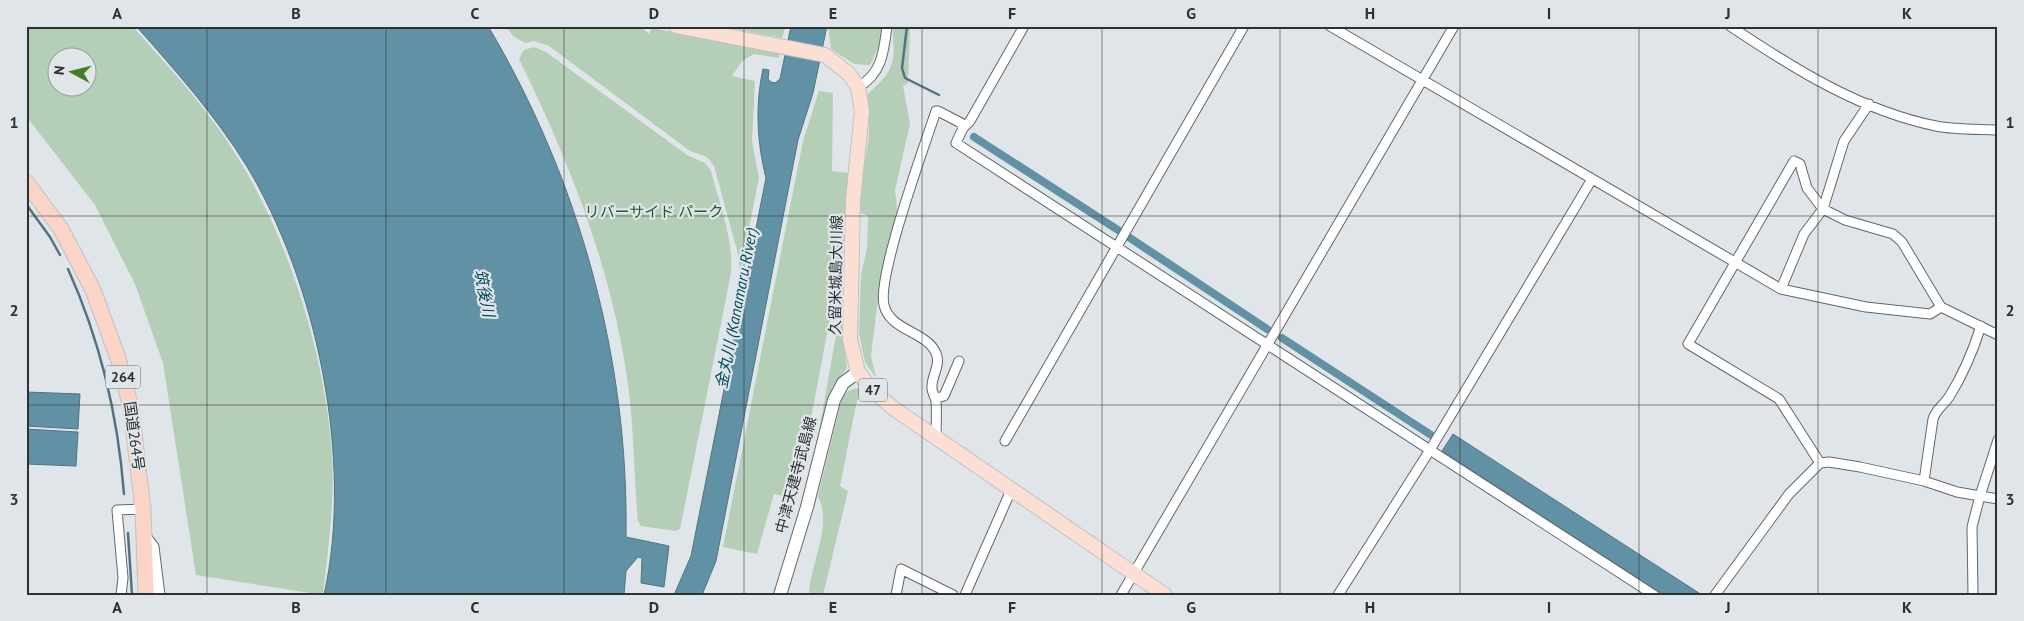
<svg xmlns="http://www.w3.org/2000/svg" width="2024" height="621" font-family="'PT Sans','Noto Sans JP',sans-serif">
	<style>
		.green { fill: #b5ceb7; fill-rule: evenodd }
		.water { fill: #6191a4; stroke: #527482 }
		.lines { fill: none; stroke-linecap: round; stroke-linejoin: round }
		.stream { stroke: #527482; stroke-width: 2.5 }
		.canal { stroke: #6191a4; stroke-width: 8 }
		.minor-casing { stroke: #63676a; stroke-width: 11 }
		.tertiary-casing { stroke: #63676a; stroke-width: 13 }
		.secondary-casing { stroke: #63676a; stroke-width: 14 }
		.primary-casing { stroke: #c0c1c2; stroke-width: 16 }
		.trunk-casing { stroke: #c0c1c2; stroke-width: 17 }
		.minor { stroke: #fff; stroke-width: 9 }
		.tertiary { stroke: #fff; stroke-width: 11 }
		.secondary { stroke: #fff; stroke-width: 12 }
		.primary { stroke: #fbdfd4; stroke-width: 14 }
		.trunk { stroke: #fad4c6; stroke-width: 15 }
		.grid { fill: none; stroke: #2e3032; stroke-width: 1; stroke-opacity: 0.55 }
		.labels { text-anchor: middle; stroke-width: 4.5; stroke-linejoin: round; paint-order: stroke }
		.shield { fill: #e0e5e9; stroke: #636669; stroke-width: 1 }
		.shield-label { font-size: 14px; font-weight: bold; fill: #2e3032 }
		.park-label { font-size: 15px; fill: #25592e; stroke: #e0e5e9 }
		.street-label { font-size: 15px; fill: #2e3032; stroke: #e0e5e9 }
		.water-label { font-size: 16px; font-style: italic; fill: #00485d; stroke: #e0e5e9 }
		.neatline { fill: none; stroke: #2e3032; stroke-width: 2 }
		.grid-label { font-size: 16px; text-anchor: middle; font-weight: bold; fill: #2e3032 }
	</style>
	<rect width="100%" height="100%" fill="#e0e5e9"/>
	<path class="green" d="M26,26H132C172,70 214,116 244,168C292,249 326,362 332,455C335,502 328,548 323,595L196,575L163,363L135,284L95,205L26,116ZM58,58H88V88H58Z
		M505,26H639L649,34L651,28L780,51L779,58L754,54L742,61L732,76L755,81L752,141L759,178L740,273L738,254L714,166L707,157L690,151L549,46L534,41L525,43L513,36Z
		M718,26H775L785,29L782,38Z
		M828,26H882L879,46L870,65L854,64L831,49Z
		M893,26H910L908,83L903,86L910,124L895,190L898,216L879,290L871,356L876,378L865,362L859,333L861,275L867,248L868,216L861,213L859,201L869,136L868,94C879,83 891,74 893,58C895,49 892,37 893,26Z
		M534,47L546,52L687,155L705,163L711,171C719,203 734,239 731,273L680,529L676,531L641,526L638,521C634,478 634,435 629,392C614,274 571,165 519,59L524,50Z
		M819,91L833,93L832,171L849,173L846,233L796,498L774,494L757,554L723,547L803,141Z
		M847,273L842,328L847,368L833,386L816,448Z
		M857,388L869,397L857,400L840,486L848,491L823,595H809C810,562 833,528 818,496L842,398L848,391Z"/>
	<path class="water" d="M136,26H488C579,179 629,359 626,537L669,546L664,587L641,583L642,558L638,557L626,571L624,595H324C354,461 317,282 246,165C215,115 175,70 136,26Z
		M791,26H827L813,93L798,140L716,561L702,595H674L691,556L766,178C757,142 755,106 763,69L769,70L768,79L771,82L775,83L780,79Z
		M26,392L80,394L78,429L26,426Z
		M26,429L78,432L76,466L26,464Z
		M1453,434L1702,595H1664L1442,451Z"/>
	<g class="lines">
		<path class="stream" d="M907,26L902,68L905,78L939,95
			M26,204L50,237L60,255
			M68,269C100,340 118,416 124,494
			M128,533L132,595"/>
		<path class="canal" d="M974,137L1118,230
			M1130,238L1267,329
			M1282,338L1431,435"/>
		<g class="minor-casing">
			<path id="minor" d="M1330,26L1781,289L1866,307L1930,314L1941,307
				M1730,26C1793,68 1861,111 1936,126C1956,130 1978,129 1998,130
				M858,87C882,74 884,51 887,26
				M1869,104L1844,141L1823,209L1845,220L1893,234L1902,242L1941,307L1998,335
				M963,128L956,143L1654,595
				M1781,289L1804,234L1823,209L1807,188L1800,164L1794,161L1688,344L1779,399L1820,463
				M936,398L944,396L959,361
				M936,439C936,426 937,413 936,401C935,396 931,392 932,386C932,375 941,365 936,353C926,331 890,331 884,305C877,276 924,147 936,111H938L961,123L963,128L970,121L1024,26
				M1005,441L1244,26
				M1924,481L1933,419C1936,409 1943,406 1949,397C1963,375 1973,351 1981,326
				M121,595L123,578L117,510L143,509
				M896,595L901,569L953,595
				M965,595L1012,488
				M1121,595L1454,26
				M1338,595L1430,450L1592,179
				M1715,595L1789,494L1820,463L1829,462L1860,467L1924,481L1957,492L1998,499
				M1973,595L1972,527L1980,496L1998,440"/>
		</g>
		<g class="tertiary-casing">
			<path id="tertiary" d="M144,535L153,547L159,595"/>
		</g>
		<g class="secondary-casing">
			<path id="secondary" d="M780,595L807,507L834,400L843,383L858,372"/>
		</g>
		<g class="primary-casing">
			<path id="primary" d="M676,26L825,55L849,74L858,87L862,111L853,200L850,340L858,372L873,391L893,408L1165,595"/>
		</g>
		<g class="trunk-casing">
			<path id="trunk" d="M26,182L61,229L93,290L118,358L131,408L143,509L146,595"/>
		</g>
		<use href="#minor" class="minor"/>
		<use href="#tertiary" class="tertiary"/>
		<use href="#secondary" class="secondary"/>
		<use href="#primary" class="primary"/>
		<use href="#trunk" class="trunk"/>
	</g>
	<path class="grid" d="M207,26V595M386,26V595M564,26V595M744,26V595M922,26V595M1102,26V595M1280,26V595M1460,26V595M1639,26V595M1818,26V595M26,216H1998M26,405H1998"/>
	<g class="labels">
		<g class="shield">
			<rect x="105.5" y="365.5" width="35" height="23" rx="4"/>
			<rect x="859" y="378.5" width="28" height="23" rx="4"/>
		</g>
		<g class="shield-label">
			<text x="123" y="382">264</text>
			<text x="873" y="395">47</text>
		</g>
		<g class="park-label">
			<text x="654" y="217">リバーサイド パーク</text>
		</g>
		<g class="street-label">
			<text transform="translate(836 275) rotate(-89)" y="5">久留米城島大川線</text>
			<text transform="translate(134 436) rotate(82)" y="5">国道264号</text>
			<text transform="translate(796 475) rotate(-75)" y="5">中津天建寺武島線</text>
		</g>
		<g class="water-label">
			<text transform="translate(485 293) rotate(79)" y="6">筑後川</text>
			<text transform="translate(736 308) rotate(-79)" y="6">金丸川 (Kanamaru River)</text>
		</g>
	</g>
	<rect width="2024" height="621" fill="none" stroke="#e0e5e9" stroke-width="55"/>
	<g transform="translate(72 72) rotate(277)"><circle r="24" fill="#e0e5e9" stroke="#999da0"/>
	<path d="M0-4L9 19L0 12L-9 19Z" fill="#3f8122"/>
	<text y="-8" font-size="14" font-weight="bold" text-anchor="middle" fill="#2e3032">N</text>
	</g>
	<rect x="28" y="28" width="1968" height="566" class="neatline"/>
	<g class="grid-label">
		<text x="117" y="19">A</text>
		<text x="296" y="19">B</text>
		<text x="475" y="19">C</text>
		<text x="654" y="19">D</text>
		<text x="833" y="19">E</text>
		<text x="1012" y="19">F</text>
		<text x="1191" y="19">G</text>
		<text x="1370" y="19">H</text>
		<text x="1549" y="19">I</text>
		<text x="1728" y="19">J</text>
		<text x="1907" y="19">K</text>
		<text x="14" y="128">1</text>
		<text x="2010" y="128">1</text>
		<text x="14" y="316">2</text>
		<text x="2010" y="316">2</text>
		<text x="14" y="505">3</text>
		<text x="2010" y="505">3</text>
		<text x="117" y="613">A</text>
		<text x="296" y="613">B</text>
		<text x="475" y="613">C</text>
		<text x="654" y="613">D</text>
		<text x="833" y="613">E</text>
		<text x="1012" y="613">F</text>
		<text x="1191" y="613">G</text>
		<text x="1370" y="613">H</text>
		<text x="1549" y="613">I</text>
		<text x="1728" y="613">J</text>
		<text x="1907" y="613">K</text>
	</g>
</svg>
